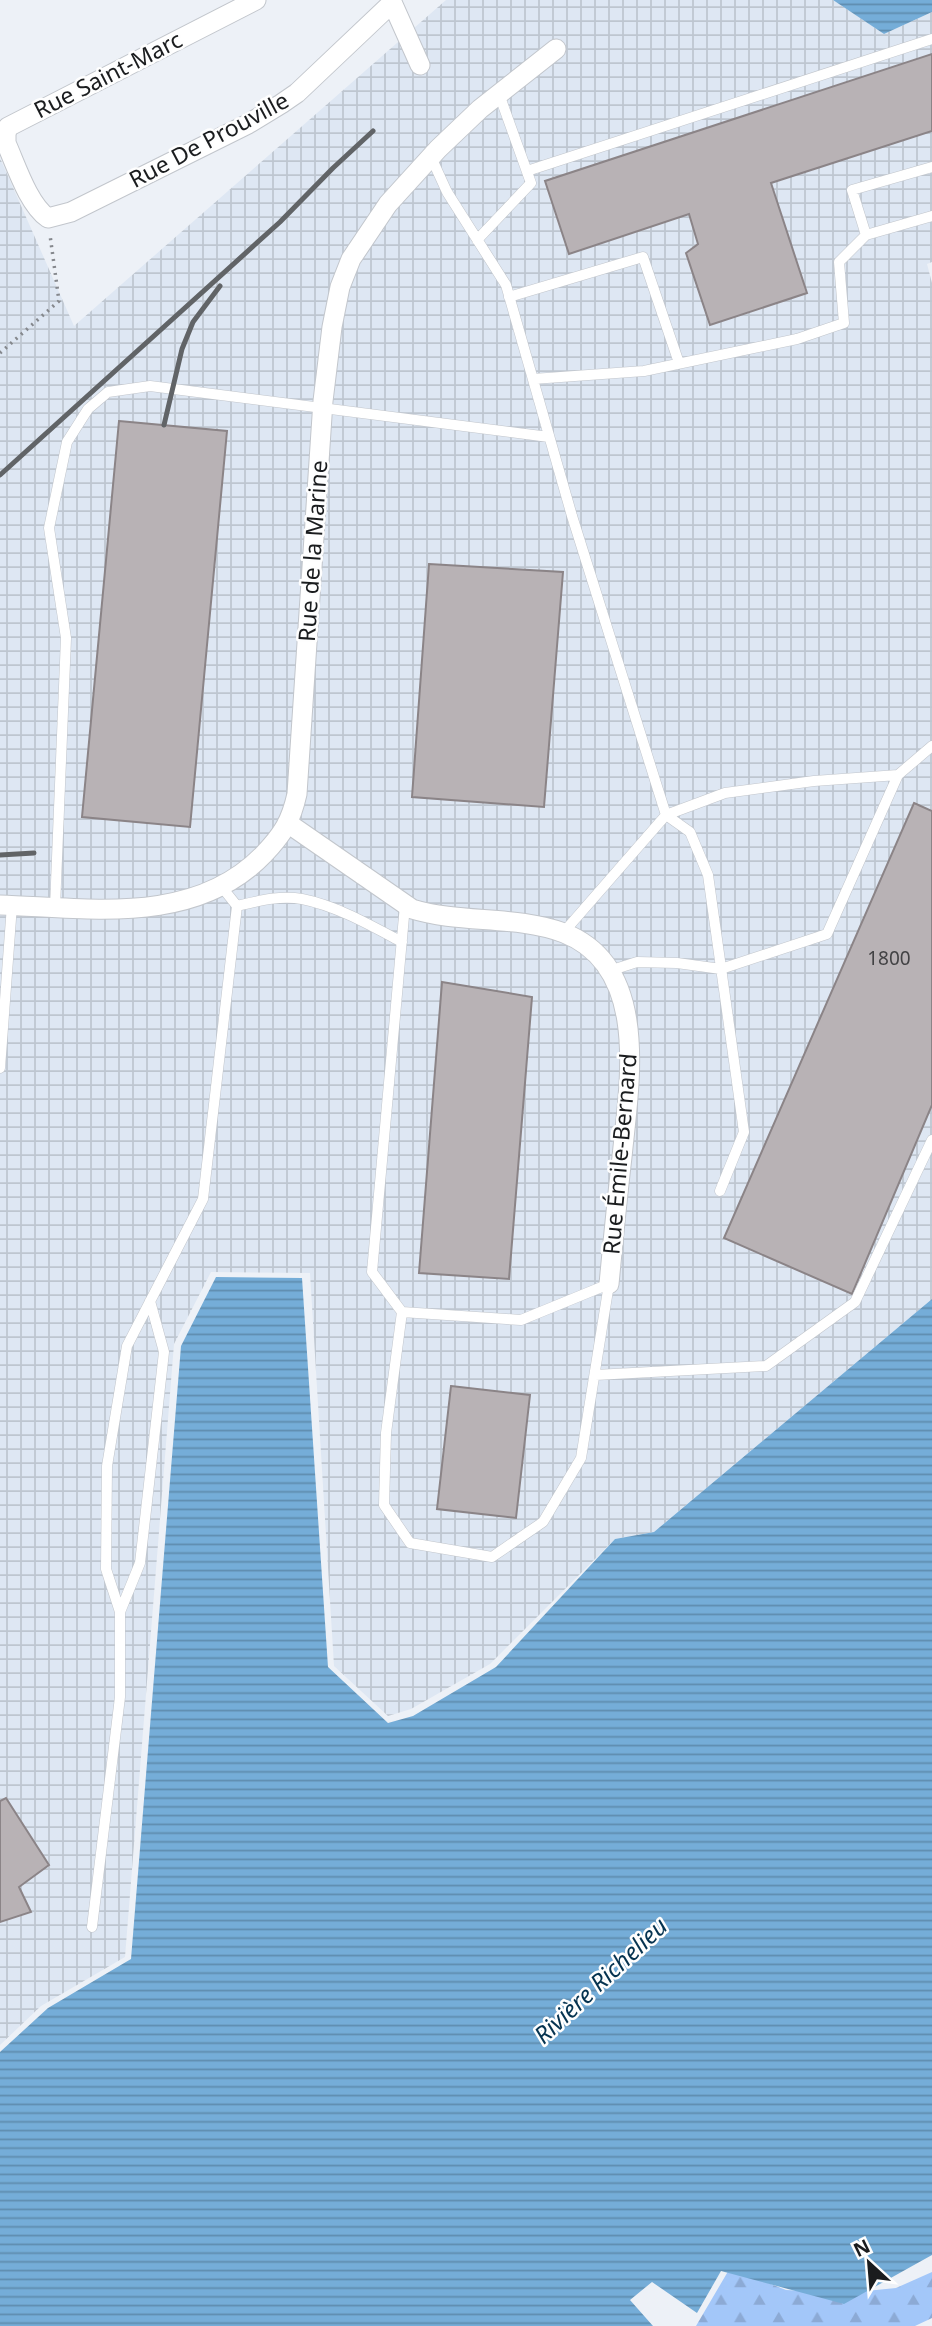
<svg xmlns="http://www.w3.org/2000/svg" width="932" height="2326" font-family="'Noto Sans',sans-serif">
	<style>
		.industrial { fill: url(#industrial-grid) }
		.forest { fill: url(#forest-firs) }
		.water { fill: url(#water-rules) }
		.building { fill: #b8b2b5; stroke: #8b8487; stroke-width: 2 }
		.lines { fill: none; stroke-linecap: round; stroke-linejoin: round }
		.service-casing { stroke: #c2c6cc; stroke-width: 11 }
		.minor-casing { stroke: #c2c6cc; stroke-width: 21 }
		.path { stroke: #85888d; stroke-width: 3.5; stroke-dasharray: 2 5; stroke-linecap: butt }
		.service { stroke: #fff; stroke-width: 10 }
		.minor { stroke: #fff; stroke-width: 19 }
		.rail { stroke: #616467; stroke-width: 5 }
		.labels { text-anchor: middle; stroke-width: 5; stroke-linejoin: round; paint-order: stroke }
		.number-label { font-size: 19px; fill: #424244 }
		.street-label { font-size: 23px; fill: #1a1c1e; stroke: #fefefe }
		.water-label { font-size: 24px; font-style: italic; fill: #053350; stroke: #fefefe }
	</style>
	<defs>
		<pattern id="industrial-grid" width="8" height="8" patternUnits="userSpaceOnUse" patternTransform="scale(1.75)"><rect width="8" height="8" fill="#dee7f3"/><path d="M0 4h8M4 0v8" fill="none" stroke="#bec6d0"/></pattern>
		<pattern id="forest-firs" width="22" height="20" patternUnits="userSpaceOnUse" patternTransform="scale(1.75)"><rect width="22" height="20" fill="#a3c7f9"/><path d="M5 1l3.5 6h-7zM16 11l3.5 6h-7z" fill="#8caad5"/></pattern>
		<pattern id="water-rules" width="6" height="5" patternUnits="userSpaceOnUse" patternTransform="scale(1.75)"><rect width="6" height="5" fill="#75add8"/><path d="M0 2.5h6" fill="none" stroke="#5f8caf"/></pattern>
	</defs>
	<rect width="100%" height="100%" fill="#edf1f7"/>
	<path class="industrial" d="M446,0H833L884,34L932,12V262L927,264L932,283V1299L654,1532L615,1539L490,1664L411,1709L388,1716L334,1666L310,1273L211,1272L174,1344L125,1957L41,2006L0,2045V158L74,326Z"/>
	<path class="forest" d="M730,2268L786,2290L846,2293L896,2288L932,2272V2318L915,2326H696Z"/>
	<path class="water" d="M833,0H932V12L884,34Z
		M216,1277L302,1278L328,1667L388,1723L413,1716L496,1667L615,1539L654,1532L932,1299V2255L844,2304L721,2271L697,2313L652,2282L630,2300L653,2326H0V2052L48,2008L131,1959L181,1346Z"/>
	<path class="building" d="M932,54V131L771,183L807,293L710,325L686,253L698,244L689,214L569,254L545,181Z
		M119,421L227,431L190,827L82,817Z
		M429,564L563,572L544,807L412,797Z
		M914,803L932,811V1105L852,1294L724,1238Z
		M442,982L532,997L509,1279L419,1273Z
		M451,1386L530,1395L516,1518L437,1509Z
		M6,1798L49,1865L19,1887L31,1912L0,1922V1801Z"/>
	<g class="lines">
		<g class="service-casing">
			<path id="service" d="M431,157L447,192L506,285L572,516L666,815L563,933
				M527,171L932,39
				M866,235L932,216
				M477,240L531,183L499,94
				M509,297L643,257L679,363
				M533,379L644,371L797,339L844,323L839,262L866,235L852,190L932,167
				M666,815L690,832L708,875L744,1132L720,1191
				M666,815L725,793L814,781L898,775L932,746
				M405,905L372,1272L402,1312L521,1320L609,1284
				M237,906C258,901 280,895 302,899C337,906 370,925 402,942
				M55,907L66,638L49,528L67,442L88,409L108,392L150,386L549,437
				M609,971L637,962L677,963L721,969L827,934L898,775
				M0,1068L12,905
				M402,1312L386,1433L384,1505L410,1543L492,1557L543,1522L581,1458L609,1284
				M595,1375L766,1366L855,1302L932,1140
				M120,1612L140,1563L164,1352L150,1301
				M92,1927L120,1697V1612L106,1569L107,1466L127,1346L203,1199L237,906L221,886"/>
		</g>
		<g class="minor-casing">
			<path id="minor" d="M256,0L8,127L6,134V143C16,165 28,204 48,218L71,212L248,124L281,104L297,93L392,3
				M391,0L420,65
				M289,824L412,909C461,924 515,915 564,933C651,967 629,1085 622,1157C617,1199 613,1242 609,1284
				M0,905C90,908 195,926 264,854C283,834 291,821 297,794L323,401L332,327L340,287L351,259L388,204L438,149L480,109L556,49"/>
		</g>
		<path class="path" d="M0,353L59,301L50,235"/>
		<use href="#service" class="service"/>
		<use href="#minor" class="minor"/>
		<path class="rail" d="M164,425L182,349L193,322L220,286
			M0,475L280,222L333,168L373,131
			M0,855L34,853"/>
	</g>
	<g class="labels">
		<g class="number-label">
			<text x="889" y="965">1800</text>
		</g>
		<g class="street-label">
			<text transform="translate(108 75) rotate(-27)" y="8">Rue Saint-Marc</text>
			<text transform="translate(209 140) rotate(-28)" y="8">Rue De Prouville</text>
			<text transform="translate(313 551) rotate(-86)" y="8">Rue de la Marine</text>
			<text transform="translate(620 1154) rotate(-85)" y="8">Rue Émile-Bernard</text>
		</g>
		<g class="water-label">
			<text transform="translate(601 1981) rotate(-43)" y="8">Rivière Richelieu</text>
		</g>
	</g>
	<g transform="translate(869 2263) rotate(334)" stroke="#fefefe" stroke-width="5" paint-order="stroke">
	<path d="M0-5L12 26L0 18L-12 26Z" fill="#1a1c1e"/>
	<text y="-10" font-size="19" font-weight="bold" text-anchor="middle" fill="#1a1c1e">N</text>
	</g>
</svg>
